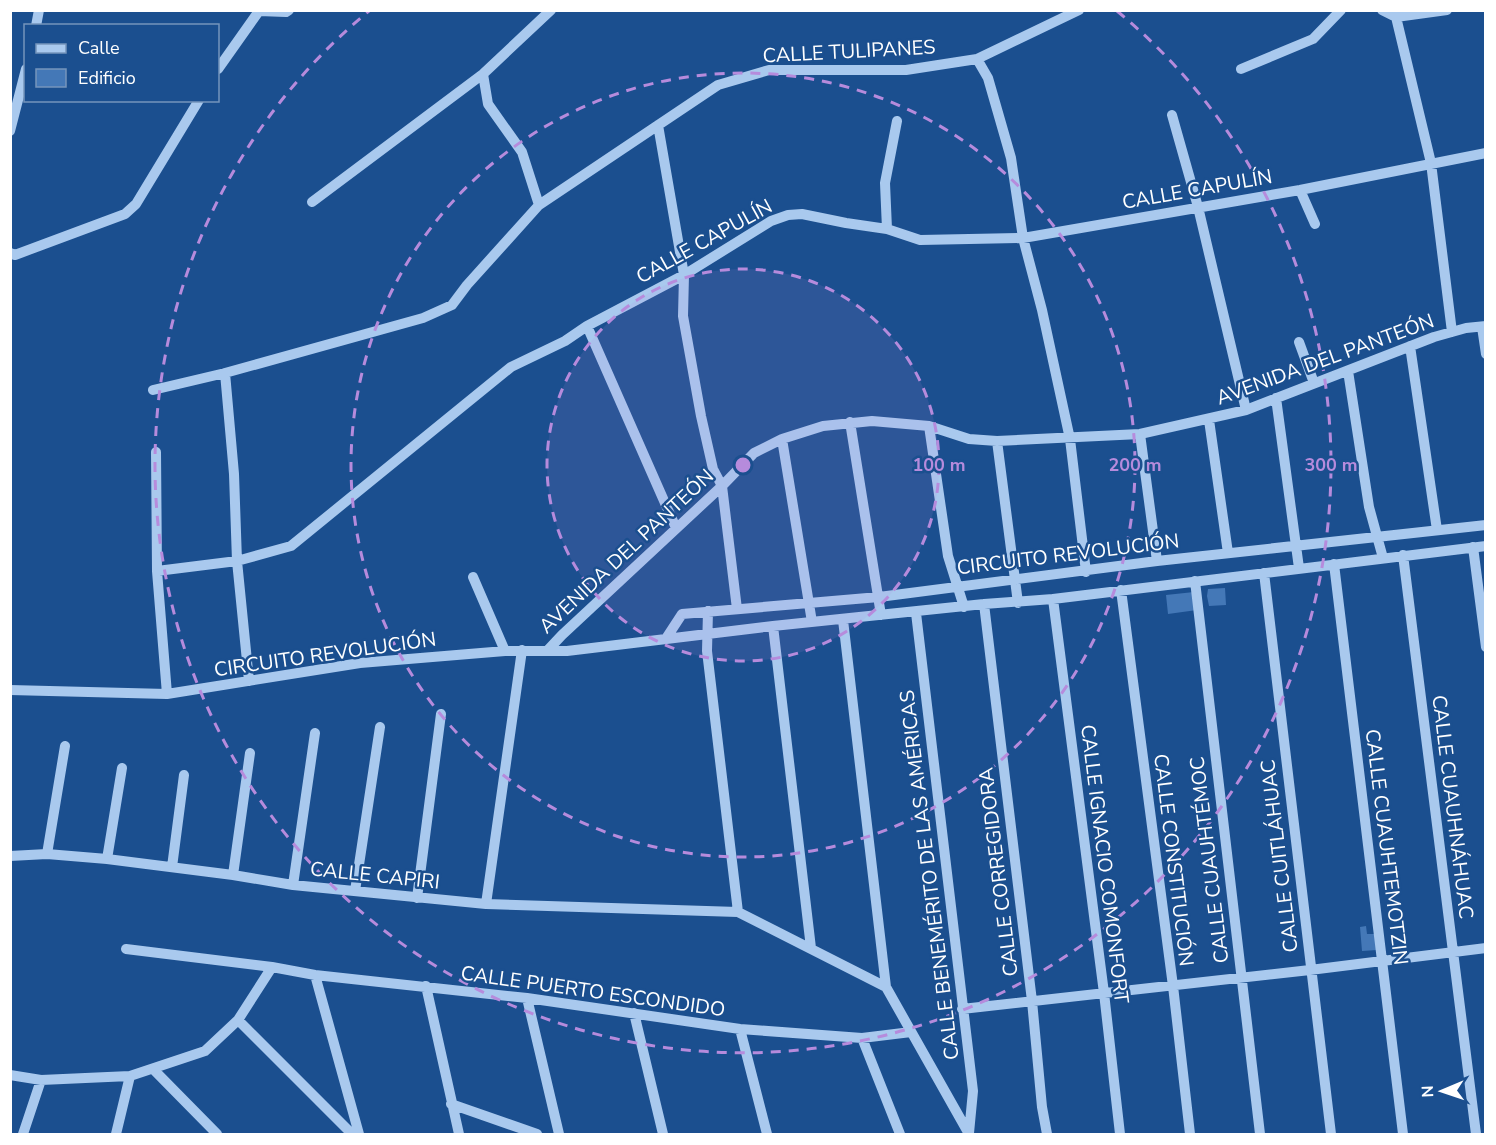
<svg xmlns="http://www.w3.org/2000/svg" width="1496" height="1145" font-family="'Nunito Sans',sans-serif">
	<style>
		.building { fill: #4478b7 }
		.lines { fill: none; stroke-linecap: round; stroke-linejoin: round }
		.minor { stroke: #a9c9ee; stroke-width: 10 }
		.ring { fill: none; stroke: #b68bdc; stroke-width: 3; stroke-dasharray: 10 8 }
		.labels { text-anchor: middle; stroke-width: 5; stroke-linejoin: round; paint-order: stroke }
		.street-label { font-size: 20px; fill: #fff; stroke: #1b4f8f }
		.centre { fill: #b68bdc; stroke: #1b4f8f; stroke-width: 3 }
		.ring-label { font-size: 18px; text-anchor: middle; font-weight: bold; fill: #b68bdc; stroke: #1b4f8f; stroke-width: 5; stroke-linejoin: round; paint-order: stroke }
	</style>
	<rect width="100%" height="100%" fill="#1b4f8f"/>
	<path class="building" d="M1225,588L1226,605L1209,606L1207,596L1208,589Z
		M1194,592L1197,610L1168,614L1166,595Z
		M1366,926L1367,934H1376L1377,950L1362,951L1360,927Z"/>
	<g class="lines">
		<path class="minor" d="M1382,10L1396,17
			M259,11L286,12L289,10
			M1396,17L1431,163L1452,332
			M1396,17L1447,10
			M36,26L39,10
			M977,59L988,78L1011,158L1023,238L1042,310L1070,439L1086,572
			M218,69L259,11
			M1241,69L1313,39L1341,10
			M483,74L488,104L522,152L539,205
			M1172,115L1198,207L1246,410
			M658,125L684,275L683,316L701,416L713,469L722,486L737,609
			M10,131L26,69
			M1300,190L1315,224
			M312,202L483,74L551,10
			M887,229L885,183L897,121
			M10,253L15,255L125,214L136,204L199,100
			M587,326L676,528
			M1482,327L1486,354
			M1299,342L1314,383
			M1410,346L1437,530
			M1348,371L1369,507L1383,558
			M225,373L234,474L237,561L249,681
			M153,390L225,373L423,318L452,305L467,285L539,205L718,85L769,70H906L977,59L1079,10
			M1276,398L1299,568
			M1209,420L1228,553
			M850,422L881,615
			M929,426L948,556L964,607
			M1140,434L1157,561
			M782,439L812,622
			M997,441L1018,603
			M156,452L157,571L167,694
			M1473,547L1486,647
			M1403,555L1476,1134
			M1334,564L1403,1134
			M157,571L237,561L291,546L511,367L565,341L587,326L684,275L771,221L788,215L802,214L846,223L887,229L920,240L1023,238L1300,190L1486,153
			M1264,573L1331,1134
			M473,577L505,651
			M1195,581L1260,1134
			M1121,590L1173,986L1190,1134
			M1053,599L1104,993L1120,1134
			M984,604L1032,1001L1042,1107L1047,1134
			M708,611L707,651L738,912
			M916,613L973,1091L969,1133
			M843,620L886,987
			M773,626L811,948
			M667,637L682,614L879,597L1157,561L1486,525
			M547,651L562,635L722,486L754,453L782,439L823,426L872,421L929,426L969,439L997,441L1140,434L1246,410L1434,337L1466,328L1486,326
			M10,690L167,694L360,663L505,651H567L773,626L984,604L1053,599L1486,546
			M47,854L65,746
			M10,856L47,854L107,859L233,875L293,885L486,904L738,912L886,987L969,1134
			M107,859L122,768
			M172,867L184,775
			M233,875L250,753
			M293,885L315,733
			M355,891L380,727
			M417,898L441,714
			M486,904L522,650
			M126,949L272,967L315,975L527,998L740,1029L862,1038L911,1032
			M315,975L359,1134
			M426,986L459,1134
			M527,998L559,1134
			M962,1009L1310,970L1486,948
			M634,1013L663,1134
			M238,1020L352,1134
			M740,1029L767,1134
			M862,1038L900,1134
			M153,1069L217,1134
			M10,1075L41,1080L130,1076L205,1051L238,1020L272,967
			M451,1104L537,1134
			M23,1134L41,1080
			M116,1134L130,1076"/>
	</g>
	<circle cx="743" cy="465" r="196" fill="#b68bdc" fill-opacity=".12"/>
	<g class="ring">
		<circle cx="743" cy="465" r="196"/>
		<circle cx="743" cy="465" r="392"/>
		<path d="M1117 11A588 588 0 1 1 369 11"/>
	</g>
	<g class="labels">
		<g class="street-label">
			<text transform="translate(849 51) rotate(-3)" y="7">CALLE TULIPANES</text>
			<text transform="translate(1197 189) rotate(-10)" y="7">CALLE CAPULÍN</text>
			<text transform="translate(704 241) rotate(-29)" y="7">CALLE CAPULÍN</text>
			<text transform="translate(1325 359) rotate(-20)" y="7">AVENIDA DEL PANTEÓN</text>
			<text transform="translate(626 551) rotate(-43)" y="7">AVENIDA DEL PANTEÓN</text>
			<text transform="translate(1068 554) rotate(-7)" y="7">CIRCUITO REVOLUCIÓN</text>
			<text transform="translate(325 654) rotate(-8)" y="7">CIRCUITO REVOLUCIÓN</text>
			<text transform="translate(1453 807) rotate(83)" y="7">CALLE CUAUHNÁHUAC</text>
			<text transform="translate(1387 847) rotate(83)" y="7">CALLE CUAUHTEMOTZIN</text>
			<text transform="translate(1279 856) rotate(-97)" y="7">CALLE CUITLÁHUAC</text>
			<text transform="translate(1174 860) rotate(83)" y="7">CALLE CONSTITUCIÓN</text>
			<text transform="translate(1209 860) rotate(-97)" y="7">CALLE CUAUHTÉMOC</text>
			<text transform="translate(1105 864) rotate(83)" y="7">CALLE IGNACIO COMONFORT</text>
			<text transform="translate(998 872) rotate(-97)" y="7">CALLE CORREGIDORA</text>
			<text transform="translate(375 875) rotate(6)" y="7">CALLE CAPIRI</text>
			<text transform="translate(929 875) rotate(-97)" y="7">CALLE BENEMÉRITO DE LAS AMÉRICAS</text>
			<text transform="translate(593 991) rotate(8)" y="7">CALLE PUERTO ESCONDIDO</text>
		</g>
	</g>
	<circle cx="743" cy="465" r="9" class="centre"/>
	<g class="ring-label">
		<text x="939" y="471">100 m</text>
		<text x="1135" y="471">200 m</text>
		<text x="1331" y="471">300 m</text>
	</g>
	<rect width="1496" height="1145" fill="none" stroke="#ffffff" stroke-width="24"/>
	<rect x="24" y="24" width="195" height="78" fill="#1b4f8f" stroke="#7695bc" stroke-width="1.5"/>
	<rect x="36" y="44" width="30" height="9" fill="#a9c9ee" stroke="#7695bc" stroke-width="1.5"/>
	<text x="78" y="54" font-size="18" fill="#ffffff">Calle</text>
	<rect x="36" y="69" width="30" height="18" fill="#4478b7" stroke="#7695bc" stroke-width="1.5"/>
	<text x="78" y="84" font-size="18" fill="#ffffff">Edificio</text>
	<g transform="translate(1442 1091) rotate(268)" stroke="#1b4f8f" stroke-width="4.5" paint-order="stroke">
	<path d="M0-4.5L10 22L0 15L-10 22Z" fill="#ffffff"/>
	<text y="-9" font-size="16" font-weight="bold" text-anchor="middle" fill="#ffffff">N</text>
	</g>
</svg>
